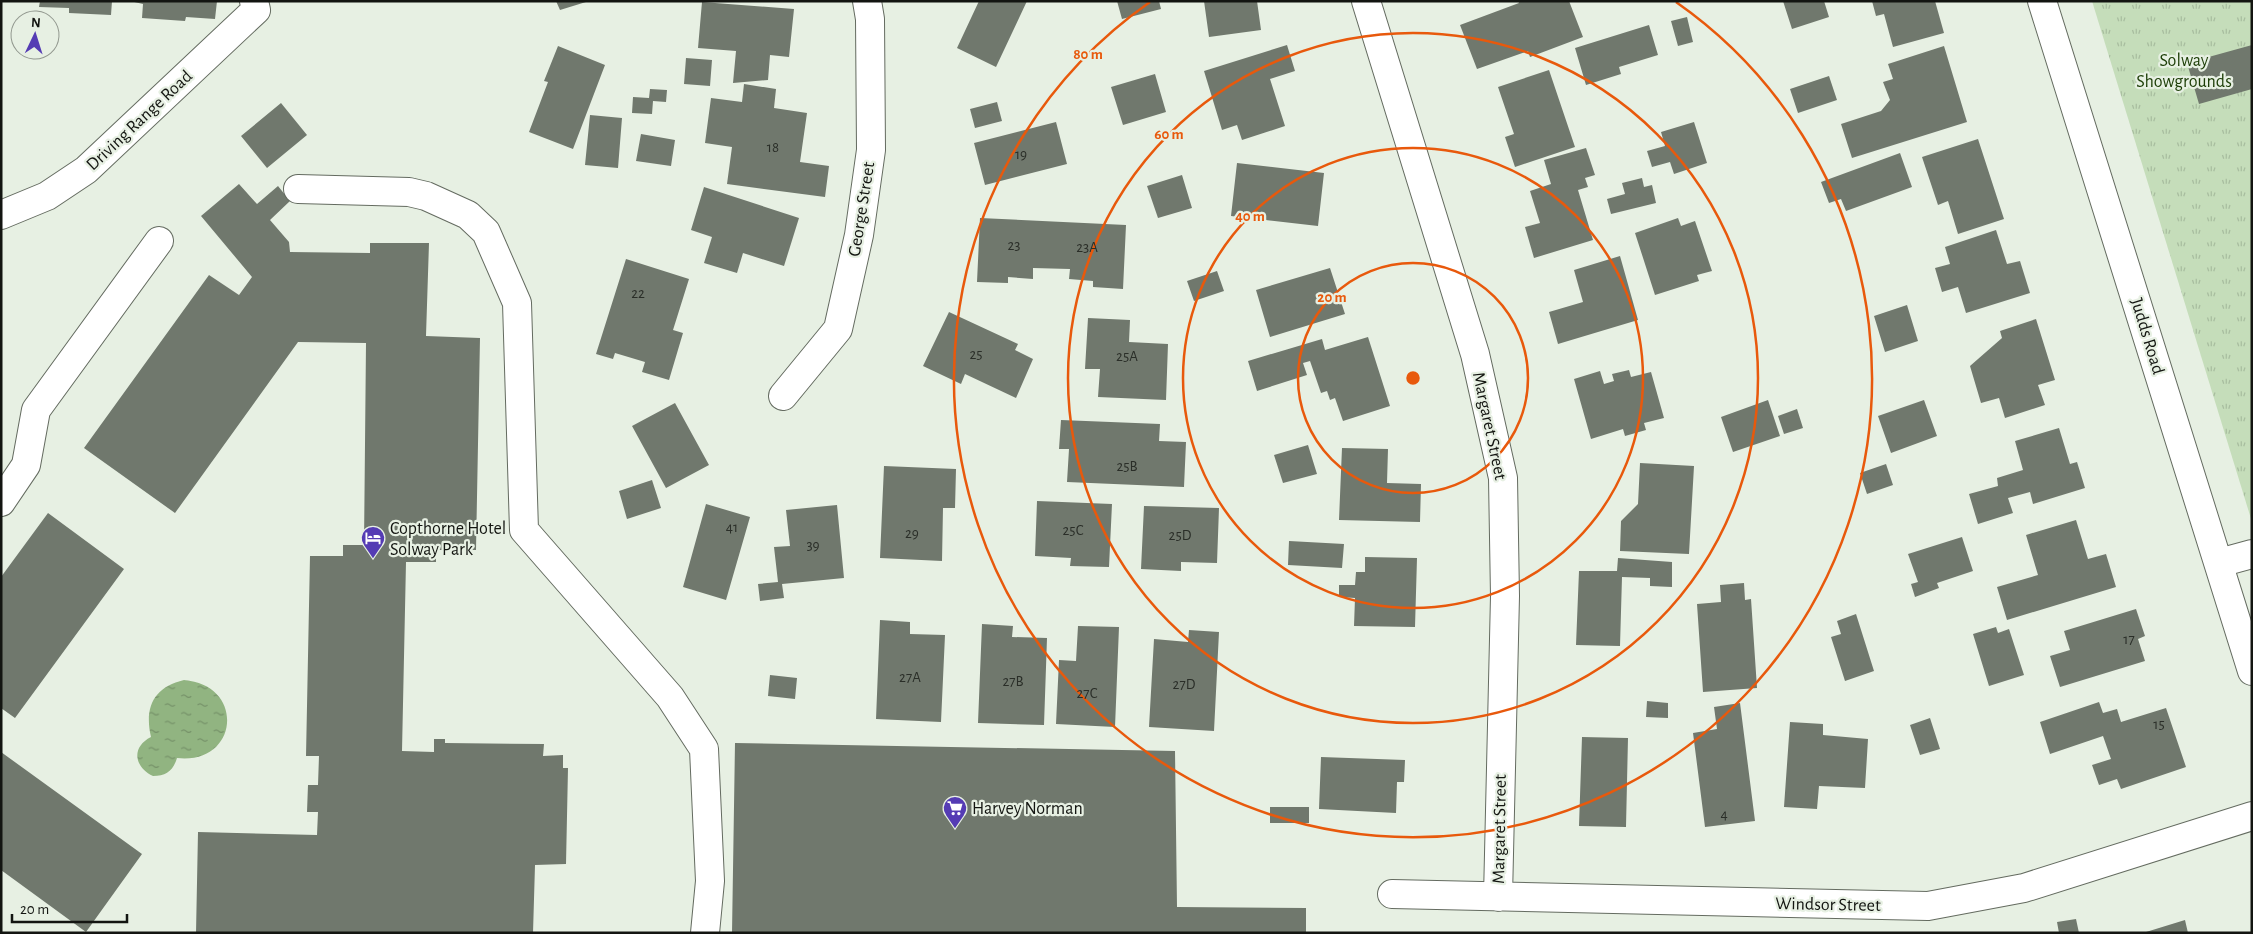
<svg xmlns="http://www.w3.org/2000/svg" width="2253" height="934" font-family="'Alegreya Sans',sans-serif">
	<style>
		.grass { fill: url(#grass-tufts) }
		.water { fill: url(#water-ripples) }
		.building { fill: #70786d }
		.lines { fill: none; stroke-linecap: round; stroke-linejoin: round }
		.minor-casing { stroke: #646b60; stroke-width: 30 }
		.minor { stroke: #fff; stroke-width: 28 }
		.ring { fill: none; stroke: #e8590c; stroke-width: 2.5 }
		.labels { text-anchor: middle; stroke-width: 4.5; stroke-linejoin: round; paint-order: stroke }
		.number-label { font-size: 15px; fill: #2a2e28 }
		.park-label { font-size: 18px; fill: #1c3d06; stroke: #e7f0e3 }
		.street-label { font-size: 18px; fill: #131511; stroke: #e7f0e3 }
		.poi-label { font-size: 18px; fill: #131511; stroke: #e7f0e3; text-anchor: start }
		.centre { fill: #e8590c; stroke: #e7f0e3; stroke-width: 2.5 }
		.ring-label { font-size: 15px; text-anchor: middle; font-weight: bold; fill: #e8590c; stroke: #e7f0e3; stroke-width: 4.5; stroke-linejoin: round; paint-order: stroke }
	</style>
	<defs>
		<pattern id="grass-tufts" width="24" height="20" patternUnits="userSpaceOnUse" patternTransform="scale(1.25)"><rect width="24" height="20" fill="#c5ddba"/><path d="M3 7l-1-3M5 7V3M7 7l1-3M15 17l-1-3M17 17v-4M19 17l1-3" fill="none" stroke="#a8bd9f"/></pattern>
		<pattern id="water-ripples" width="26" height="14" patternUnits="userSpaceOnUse" patternTransform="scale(1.25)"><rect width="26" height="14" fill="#91b481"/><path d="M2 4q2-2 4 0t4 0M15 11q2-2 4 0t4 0" fill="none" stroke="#759168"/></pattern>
	</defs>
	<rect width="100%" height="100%" fill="#e7f0e3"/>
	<path class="grass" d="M2092,1H2252V522Z"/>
	<path class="water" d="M184,680C246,685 239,765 177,758C173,771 166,776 153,776C134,767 131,747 151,737C144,707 154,687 184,680Z"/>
	<path class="building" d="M40,1H112L111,15L69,13V8L39,7Z
		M130,1H217L215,19L186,17L185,21L142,18L143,4Z
		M556,1H586V2L560,10Z
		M979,1H1027L996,67L957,48Z
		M1117,1H1159L1161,9L1122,19Z
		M1204,1H1257L1261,30L1209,37Z
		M1518,1H1569L1583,37L1530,57L1528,51L1477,69L1460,25L1519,3Z
		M1783,1H1824L1829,17L1792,29Z
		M1872,1H1935L1944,33L1893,47L1884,14L1876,16Z
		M702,2L794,9L789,57L770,55L768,80L733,83L736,51L698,48Z
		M1687,17L1693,42L1678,46L1671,21Z
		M1649,25L1658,55L1619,67L1621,74L1586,85L1575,48Z
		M1287,45L1295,71L1270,79L1285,126L1242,140L1237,125L1222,130L1204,71Z
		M2252,45V89L2199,104L2187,63Z
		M558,46L605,65L573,149L529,132L548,82L544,81Z
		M1944,46L1967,122L1852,158L1841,124L1881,111L1890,100L1883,82L1893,79L1888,64Z
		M686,58L712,60L710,86L684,84Z
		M1549,70L1575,147L1515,167L1505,137L1514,134L1498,87Z
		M1155,74L1166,112L1123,125L1111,87Z
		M1829,76L1837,100L1798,113L1790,89Z
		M744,84L776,89L774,108L807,113L800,162L829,166L825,197L727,184L732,147L705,143L711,98L742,102Z
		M650,89L667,90L666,102L653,101L652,114L632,113L633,97L649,98Z
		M997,102L1002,121L975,128L970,109Z
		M281,103L307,135L267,168L241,136Z
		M590,115L622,118L618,168L585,165Z
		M1056,122L1067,164L985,185L974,143Z
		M1694,122L1707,163L1674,174L1670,162L1652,167L1647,151L1665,146L1661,132Z
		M641,134L675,140L671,166L636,161Z
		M1978,139L2004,219L1958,234L1948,201L1938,205L1922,157Z
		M1586,148L1595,175L1585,178L1588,187L1578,190L1593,240L1534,258L1525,227L1540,223L1530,191L1551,184L1544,160Z
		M1900,153L1912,187L1846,211L1841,199L1829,203L1821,182Z
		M1237,163L1324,173L1318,226L1231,216Z
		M1182,175L1192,208L1158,218L1147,186Z
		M1642,178L1644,187L1652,185L1656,203L1611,214L1607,199L1625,194L1622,183Z
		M239,184L257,204L278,186L290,201L270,220L289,242L290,252L370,253V243H429L426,336L480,338L476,550H436V562H406L402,751L434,752V739H445V743L544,744L543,756L563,755V768H568L566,864L535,865L533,933H196L198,832L317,835L318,812H307L308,785H318L319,756H306L310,556H343V545H364L366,343L298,342L175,513L84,448L209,275L239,295L252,277L201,216Z
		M704,187L799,218L784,266L743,253L737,273L704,263L712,237L691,230Z
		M980,218L1126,225L1123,289L1093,287V281L1069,279L1070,269L1033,268V279L1008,277V283L977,282Z
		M1678,218L1681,226L1695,221L1712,271L1697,275L1699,281L1655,295L1635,233Z
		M1996,230L2007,264L2020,261L2030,293L1966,313L1958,287L1942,292L1935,268L1950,264L1945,247Z
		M1620,256L1638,320L1558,344L1549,312L1583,302L1574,270Z
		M626,259L689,279L673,330L683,333L669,380L642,372L645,362L615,353L613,359L596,354Z
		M1330,268L1345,314L1270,337L1256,290Z
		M1217,271L1224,291L1194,301L1187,281Z
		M1907,305L1918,341L1885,352L1874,316Z
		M949,312L1018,344L1015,350L1033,359L1016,398L965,374L961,384L923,366Z
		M1088,318L1130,320L1129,342L1168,344L1166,400L1098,397L1100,369H1085Z
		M2036,319L2055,380L2038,385L2045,405L2005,418L1999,398L1981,403L1970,366L2002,338L2000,331Z
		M1368,337L1390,406L1343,421L1335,398L1330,400L1327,391L1321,393L1310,361L1303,363L1307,375L1257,391L1248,361L1322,339L1325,350Z
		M1629,370L1631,377L1651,372L1664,418L1644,423L1646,430L1625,436L1623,429L1591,439L1574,379L1600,371L1604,384L1614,381L1612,374Z
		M1768,400L1780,436L1733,452L1721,417Z
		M1924,400L1937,436L1891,453L1878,416Z
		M675,403L709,465L666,488L632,426Z
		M1797,409L1803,428L1784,434L1778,416Z
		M1061,420L1160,424L1159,441L1186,442L1184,487L1067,482L1069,449H1059Z
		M2059,428L2070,464L2077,462L2085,488L2033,504L2030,492L2008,498L2013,513L1978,524L1969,494L1998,486L1997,478L2023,470L2015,441Z
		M1308,445L1317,474L1283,483L1274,455Z
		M1342,448L1388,449L1387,483L1421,484L1420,522L1339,520Z
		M1640,463L1694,466L1689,554L1620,551L1621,521L1638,504Z
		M1886,464L1893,485L1867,494L1860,473Z
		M884,466L956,469L955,508H943L942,561L880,558Z
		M652,480L661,508L627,519L619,491Z
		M1037,501L1112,504L1109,567L1070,566L1071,558L1035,556Z
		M706,504L750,517L726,600L683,587Z
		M837,505L844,578L782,584L784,598L760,601L758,584L778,582L774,547L790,546L786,510Z
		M1144,506L1219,508L1217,563L1181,562V571L1141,569Z
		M48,513L124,569L15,718L1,708V577Z
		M2076,520L2088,559L2106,554L2116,587L2007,620L1997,587L2038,575L2026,535Z
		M1962,537L1973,571L1937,583L1939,588L1915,597L1911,584L1918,582L1908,554Z
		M1289,541L1344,544L1342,568L1288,565Z
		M1365,557L1417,558L1415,627L1354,626L1355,598L1339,597V585H1355L1356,572H1365Z
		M1618,558L1672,562V587L1650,586V578L1622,577L1620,646L1576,645L1579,571H1617Z
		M1744,583L1745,600L1751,599L1757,688L1703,692L1697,604L1721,602L1720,585Z
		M2136,609L2145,636L2138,639L2145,661L2060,687L2050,656L2070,650L2064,631Z
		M1856,614L1874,671L1845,681L1831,637L1841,634L1837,621Z
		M880,620L910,622V634L945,635L941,722L876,719Z
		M982,624L1013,626L1012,637L1047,638L1044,725L978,723Z
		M1078,626L1119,627L1115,727L1056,724L1059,660L1076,661Z
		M1996,627L1998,633L2009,629L2024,675L1989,686L1973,634Z
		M1189,630L1219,632L1214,731L1149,727L1154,639L1188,642Z
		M770,675L797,678L795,699L768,696Z
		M1647,701L1668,703V718L1646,717Z
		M2099,702L2103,713L2117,709L2121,722L2166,708L2186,767L2121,789L2117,779L2099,785L2092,765L2111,759L2103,736L2050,754L2040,722Z
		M1740,703L1755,821L1705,827L1693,733L1717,729L1714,707Z
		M1930,718L1940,749L1920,755L1910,725Z
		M1790,722L1823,724V735L1868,739L1865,788L1819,786L1817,809L1784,807Z
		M1582,737L1628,738L1626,827L1579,826Z
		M735,743L1175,751L1177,907L1306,908V933H732Z
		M1,752L142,854L86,932L1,870Z
		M1321,757L1405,760L1404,782H1397L1396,813L1319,809Z
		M1270,807H1309V823H1270Z
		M2076,919L2079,933H2059L2057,922Z
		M2185,920L2188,933H2146V932Z"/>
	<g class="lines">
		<g class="minor-casing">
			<path id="minor" d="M1366,1L1475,354L1503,478L1505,596L1498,897
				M2042,1L2252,671
				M298,189L409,192L426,196L468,215L486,232L517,303L524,530L670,697L704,749L710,881L705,933
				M1,215L47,196L86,170L256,10L254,1
				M783,396L838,329L859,235L871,150L870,19L867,1
				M1,502L26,465L36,410L159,241
				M2219,563L2252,554
				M1392,894L1928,906L2024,888L2252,816"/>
		</g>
		<use href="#minor" class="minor"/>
	</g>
	<g class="ring">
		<circle cx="1413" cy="378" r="115"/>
		<circle cx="1413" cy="378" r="230"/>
		<circle cx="1413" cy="378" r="345"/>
		<path d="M1676 2A459 459 0 1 1 1150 2"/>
	</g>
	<defs>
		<g id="hotel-pin" transform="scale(1.25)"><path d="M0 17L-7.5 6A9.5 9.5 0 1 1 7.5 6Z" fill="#553cb4" stroke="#e7f0e3"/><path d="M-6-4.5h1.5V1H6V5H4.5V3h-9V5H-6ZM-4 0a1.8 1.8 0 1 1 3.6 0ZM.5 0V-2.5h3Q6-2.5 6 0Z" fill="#fff"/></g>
		<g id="supermarket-pin" transform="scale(1.25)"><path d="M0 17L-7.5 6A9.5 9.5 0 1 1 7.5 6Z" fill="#553cb4" stroke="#e7f0e3"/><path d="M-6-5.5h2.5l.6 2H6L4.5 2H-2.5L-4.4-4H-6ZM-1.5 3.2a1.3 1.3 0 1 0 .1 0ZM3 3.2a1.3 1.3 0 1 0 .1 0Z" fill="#fff"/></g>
	</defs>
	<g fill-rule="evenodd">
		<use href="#hotel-pin" x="373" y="538"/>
		<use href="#supermarket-pin" x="955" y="808"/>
	</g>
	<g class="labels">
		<g class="number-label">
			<text x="773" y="152">18</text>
			<text x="1021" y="159">19</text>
			<text x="1014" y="250">23</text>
			<text x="1087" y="252">23A</text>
			<text x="638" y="298">22</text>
			<text x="976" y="359">25</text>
			<text x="1127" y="361">25A</text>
			<text x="1127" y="471">25B</text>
			<text x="732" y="532">41</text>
			<text x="1073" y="535">25C</text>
			<text x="912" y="538">29</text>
			<text x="1180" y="540">25D</text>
			<text x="813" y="550">39</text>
			<text x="2129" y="644">17</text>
			<text x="910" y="682">27A</text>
			<text x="1013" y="686">27B</text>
			<text x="1184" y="689">27D</text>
			<text x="1087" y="698">27C</text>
			<text x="2159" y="729">15</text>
			<text x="1724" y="819">4</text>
		</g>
		<g class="park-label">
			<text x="2184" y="66">Solway<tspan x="2184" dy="21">Showgrounds</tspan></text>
		</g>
		<g class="street-label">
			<text transform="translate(139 120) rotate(-43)" y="6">Driving Range Road</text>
			<text transform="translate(861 209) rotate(-81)" y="6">George Street</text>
			<text transform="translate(2148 336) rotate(73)" y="6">Judds Road</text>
			<text transform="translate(1490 426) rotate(78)" y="6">Margaret Street</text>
			<text transform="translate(1499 829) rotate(-89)" y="6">Margaret Street</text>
			<text transform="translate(1828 904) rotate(1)" y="6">Windsor Street</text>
		</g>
		<g class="poi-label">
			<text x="390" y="534">Copthorne Hotel<tspan x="390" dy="21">Solway Park</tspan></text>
			<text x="972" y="814">Harvey Norman</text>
		</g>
	</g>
	<circle cx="1413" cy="378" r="8" class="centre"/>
	<g class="ring-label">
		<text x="1088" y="59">80 m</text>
		<text x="1169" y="139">60 m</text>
		<text x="1250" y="221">40 m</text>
		<text x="1332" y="302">20 m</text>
	</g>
	<rect width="2253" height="934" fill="none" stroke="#131511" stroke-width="5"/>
	<g transform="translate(35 35) rotate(4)"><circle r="24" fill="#e7f0e3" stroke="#92988f"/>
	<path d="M0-4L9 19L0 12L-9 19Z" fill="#553cb4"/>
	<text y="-8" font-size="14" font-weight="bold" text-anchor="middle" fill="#131511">N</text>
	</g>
	<path d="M12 914v8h115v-8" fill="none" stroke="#131511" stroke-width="2.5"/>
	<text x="20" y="914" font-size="15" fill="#131511" stroke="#e7f0e3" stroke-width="4" paint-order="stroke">20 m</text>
</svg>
